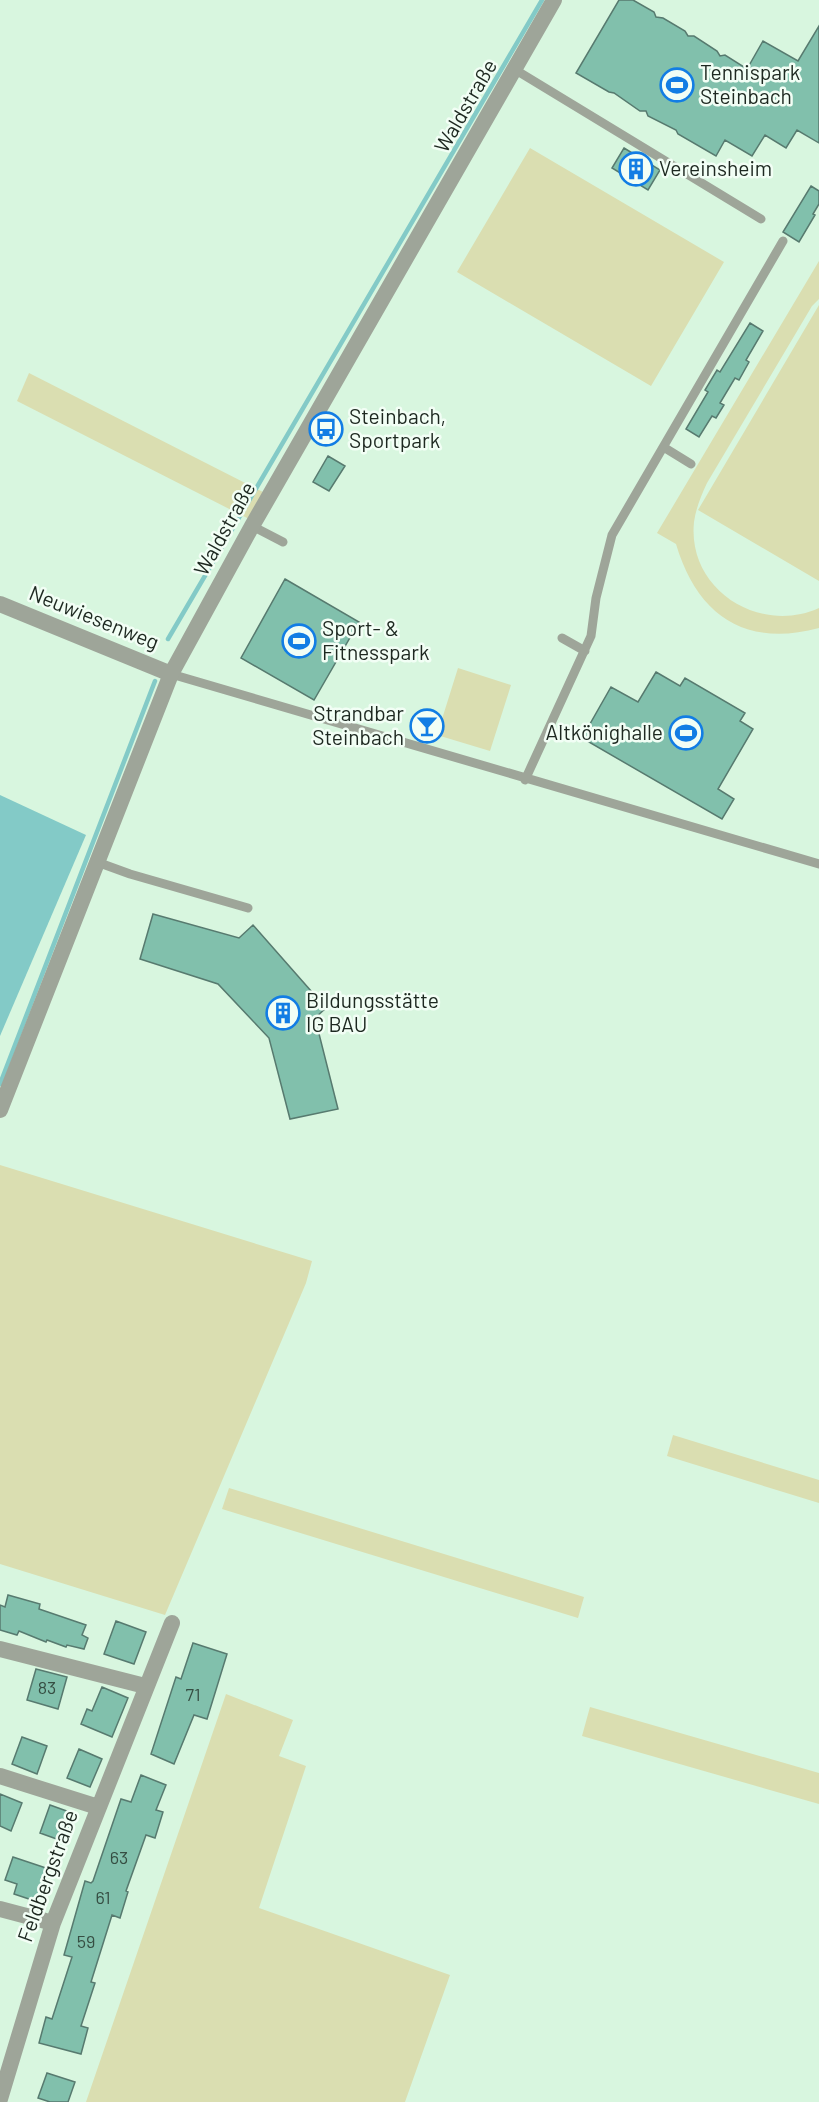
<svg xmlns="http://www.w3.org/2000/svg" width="819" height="2102" font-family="Barlow,sans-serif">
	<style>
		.green { fill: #dadeb1 }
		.water { fill: #83cac7 }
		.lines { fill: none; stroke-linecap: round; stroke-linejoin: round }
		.stream { stroke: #83cac7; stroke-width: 4.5 }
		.building { fill: #81c0ac; stroke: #577a6f; stroke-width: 1.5 }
		.service { stroke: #9ea599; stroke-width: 9 }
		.minor { stroke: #9ea599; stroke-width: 16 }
		.labels { text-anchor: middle; stroke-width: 5; stroke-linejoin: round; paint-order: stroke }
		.number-label { font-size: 18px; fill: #364e43 }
		.poi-label { font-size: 21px; fill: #1d2820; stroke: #f2fef5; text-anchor: start }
		.street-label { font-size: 21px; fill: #1d2820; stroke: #f2fef5 }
	</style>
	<rect width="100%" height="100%" fill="#d8f6df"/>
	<path class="green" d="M530,148L724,262L651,386L457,272Z
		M819,261V299L812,306L707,483C701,496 696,508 694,522C687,590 760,635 819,608V628C745,648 697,615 676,544L657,533Z
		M819,305V581L698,510Z
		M29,373L263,492L249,519L17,401Z
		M458,668L511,685L490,751L437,735Z
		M0,1165L312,1261L306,1283L165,1615L0,1564Z
		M673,1435L819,1480V1503L667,1456Z
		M229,1488L584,1597L578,1618L222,1509Z
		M226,1694L293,1720L279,1756L306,1766L259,1908L450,1975L405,2102H86Z
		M590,1707L819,1773V1804L582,1736Z"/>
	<path class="water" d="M0,795L86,835L0,1036Z"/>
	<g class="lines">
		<path class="stream" d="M168,639L542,0
			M0,1084L155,681"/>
	</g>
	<path class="building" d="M619,0H633L654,12L656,17L663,18L685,31L688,36H694L717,51L720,56L725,55L747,69L763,41L798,61L819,26V143L797,130L786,148L765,135L752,156L725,140L716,156L678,134L676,130L648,116L646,111H640L614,93L609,92L576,73Z
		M624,148L660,170L648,190L612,168Z
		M811,186L819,191V204L813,214L815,215L799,242L783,232Z
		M750,323L763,331L746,360L749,362L739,380L735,378L720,403L724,405L716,418L712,416L699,437L686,429L708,392L705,390L717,370L720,372Z
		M328,456L345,466L329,491L313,482Z
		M285,579L359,622L314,700L241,658Z
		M656,672L680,686L685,678L745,713L740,721L753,729L718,789L734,799L722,819L582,738L611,687L638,702Z
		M153,914L239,938L253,925L326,1008L315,1018L338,1109L290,1119L269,1038L218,984L140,959Z
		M8,1595L40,1604L39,1609L86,1625L82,1635L88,1638L84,1649L67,1645L66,1647L47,1640L46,1642L19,1631L17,1635L0,1630V1605L5,1607Z
		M116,1621L146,1632L134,1664L104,1654Z
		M193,1643L227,1654L207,1719L194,1715L174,1764L151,1754L176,1677L181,1679Z
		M36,1669L67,1677L58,1709L27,1700Z
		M102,1687L128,1698L112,1737L81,1724L87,1709L92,1711Z
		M22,1737L47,1746L37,1774L12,1764Z
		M79,1749L102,1759L90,1787L67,1778Z
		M141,1775L166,1785L156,1810L163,1812L155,1838L146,1835L126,1891L128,1892L120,1918L112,1915L91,1982L95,1983L81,2026L88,2028L81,2054L39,2043L46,2017L52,2019L72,1957L64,1955L85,1881L91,1883L93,1881L121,1799L131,1802Z
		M0,1794L22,1803L11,1831L0,1826Z
		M50,1805L75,1814L65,1842L40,1833Z
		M13,1857L49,1869L38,1902L14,1894L17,1884L5,1880Z
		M47,2073L75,2082L68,2102H50L38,2098Z"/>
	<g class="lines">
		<path class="service" d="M514,69L761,219
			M665,448L691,464
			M252,526L283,542
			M562,638L585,651
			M171,674L819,864
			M525,780L591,636L596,598L612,535L783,241
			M97,862L130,874L248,908"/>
		<path class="minor" d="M0,604L171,674
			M0,1110L171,674L252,526L554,0
			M0,1649L145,1686
			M0,1776L98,1807
			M0,1909L53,1923
			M0,2099L53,1923L172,1623"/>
	</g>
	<defs>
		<g id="stadium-ring" transform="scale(1.725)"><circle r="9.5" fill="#f2fef5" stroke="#127de4" stroke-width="1.5"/><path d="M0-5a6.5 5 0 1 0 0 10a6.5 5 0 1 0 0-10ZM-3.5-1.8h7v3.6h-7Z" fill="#127de4"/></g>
		<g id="building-ring" transform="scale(1.725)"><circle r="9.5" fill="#f2fef5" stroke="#127de4" stroke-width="1.5"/><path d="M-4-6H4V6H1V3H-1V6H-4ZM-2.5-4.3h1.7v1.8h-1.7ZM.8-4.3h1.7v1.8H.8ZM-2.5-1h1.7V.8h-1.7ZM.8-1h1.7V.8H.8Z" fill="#127de4"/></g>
		<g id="bus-ring" transform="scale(1.725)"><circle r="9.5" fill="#f2fef5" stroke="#127de4" stroke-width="1.5"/><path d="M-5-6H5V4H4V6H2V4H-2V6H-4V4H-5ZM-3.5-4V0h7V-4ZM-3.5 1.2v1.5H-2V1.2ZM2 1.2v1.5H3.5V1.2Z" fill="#127de4"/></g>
		<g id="bar-ring" transform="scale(1.725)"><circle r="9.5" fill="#f2fef5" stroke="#127de4" stroke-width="1.5"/><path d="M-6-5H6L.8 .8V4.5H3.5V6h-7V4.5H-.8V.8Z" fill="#127de4"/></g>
	</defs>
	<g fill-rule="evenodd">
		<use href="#stadium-ring" x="677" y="85"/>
		<use href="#building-ring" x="636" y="169"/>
		<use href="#bus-ring" x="326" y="429"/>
		<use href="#stadium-ring" x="299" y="641"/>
		<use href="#bar-ring" x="427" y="726"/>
		<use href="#stadium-ring" x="686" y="733"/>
		<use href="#building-ring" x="283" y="1013"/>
	</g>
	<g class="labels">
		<g class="number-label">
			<text x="47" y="1694">83</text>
			<text x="193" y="1701">71</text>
			<text x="119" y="1864">63</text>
			<text x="103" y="1904">61</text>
			<text x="86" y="1948">59</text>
		</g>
		<g class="poi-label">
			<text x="700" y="80">Tennispark<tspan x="700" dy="24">Steinbach</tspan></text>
			<text x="659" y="176">Vereinsheim</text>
			<text x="349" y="424">Steinbach,<tspan x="349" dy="24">Sportpark</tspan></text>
			<text x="322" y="636">Sport- &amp;<tspan x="322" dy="24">Fitnesspark</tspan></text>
			<text x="404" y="721" text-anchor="end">Strandbar<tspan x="404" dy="24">Steinbach</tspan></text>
			<text x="663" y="740" text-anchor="end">Altkönighalle</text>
			<text x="306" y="1008">Bildungsstätte<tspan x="306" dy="24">IG BAU</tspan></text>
		</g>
		<g class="street-label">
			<text transform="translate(466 106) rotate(-60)" y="7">Waldstraße</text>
			<text transform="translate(225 529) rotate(-61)" y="7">Waldstraße</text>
			<text transform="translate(94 618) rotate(22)" y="7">Neuwiesenweg</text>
			<text transform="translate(48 1876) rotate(-70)" y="7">Feldbergstraße</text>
		</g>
	</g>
</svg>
